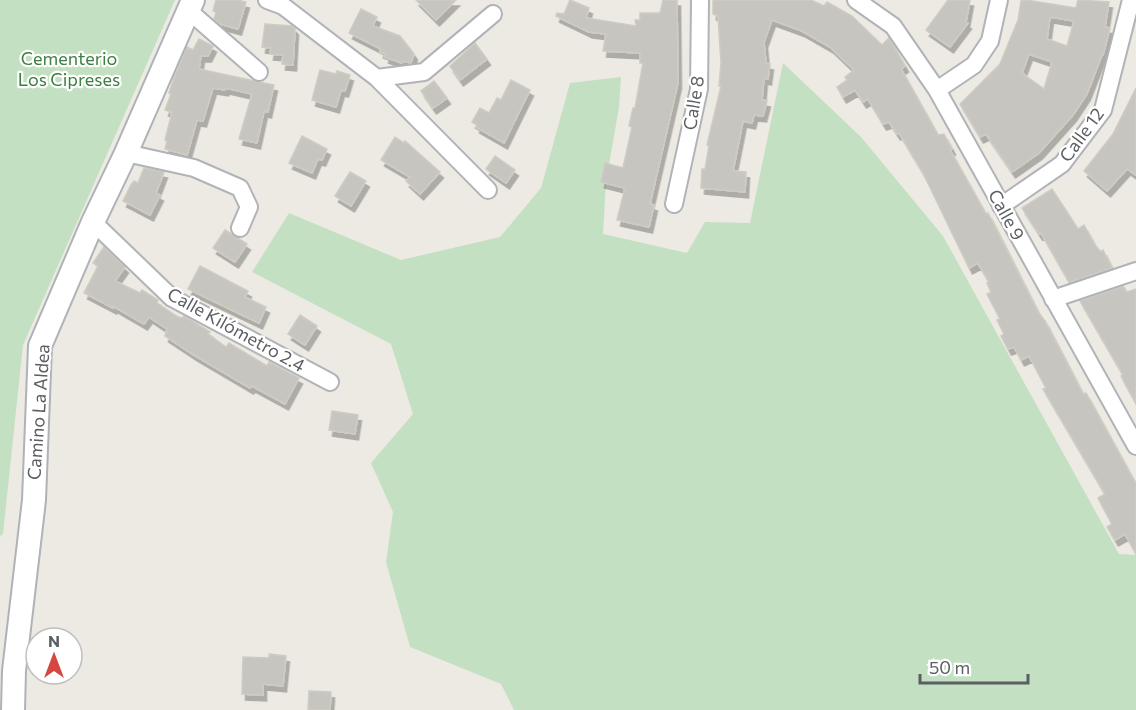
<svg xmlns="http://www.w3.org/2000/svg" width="1136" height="710" font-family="Commissioner,sans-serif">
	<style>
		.green { fill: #c3e1c2 }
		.building { fill: #c7c5c0; stroke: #d0cbc2; stroke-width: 1.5; fill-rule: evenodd; filter: url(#shadow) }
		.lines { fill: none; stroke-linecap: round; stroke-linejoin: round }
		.street-casing { stroke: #b0b3b7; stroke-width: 20 }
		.secondary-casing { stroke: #afb2b6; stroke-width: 26 }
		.street { stroke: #fff; stroke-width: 16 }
		.secondary { stroke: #fff; stroke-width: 22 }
		.labels { text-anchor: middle; stroke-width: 4.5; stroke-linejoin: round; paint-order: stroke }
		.park-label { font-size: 18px; fill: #3e7e40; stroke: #fff }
		.street-label { font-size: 18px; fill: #5b5e62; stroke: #fff }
	</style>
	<defs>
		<filter id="shadow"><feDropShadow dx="3.5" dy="6" stdDeviation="0" flood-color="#0004"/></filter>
	</defs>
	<rect width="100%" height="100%" fill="#eceae3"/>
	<path class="green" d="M0,0H175L23,345L3,534L0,536Z
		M783,63L861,137L943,236L1119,554L1136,555V710H514L501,684L410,647L386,562L393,512L371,463L413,414L391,344L252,272L289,213L401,260L500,237L541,188L570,83L621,77L619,107L606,182L603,234L687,253L705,222L750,223Z"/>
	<path class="building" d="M216,0H237L246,2L238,29L220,24L214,19L216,12L213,11Z
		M416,0H456L436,20Z
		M570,0L589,8L586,18L636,26L635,20H640V13H660L663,0H677L678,83L650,204L654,205L649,227L617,220L625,188L601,182L605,163L623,168L632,127L629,126L633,108H635L643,63H640V53L603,51L606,34L589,32L556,16L557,13L564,14Z
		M713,0H811L824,6L827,2L852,16L882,45L889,38L905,66L901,69L938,135L944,134L952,149L950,150L986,214L988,213L1038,312L1045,321L1083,394L1086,393L1136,484V554L1125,534L1115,540L1107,527L1112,524L1098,498L1105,494L1043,389L1046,388L1029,356L1021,360L1014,347L1008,349L1001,336L1004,334L997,320L1000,319L987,294L991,292L987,283L989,282L978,263L969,268L923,173L899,133L897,134L889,122L883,124L868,99L863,102L855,90L843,97L837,87L847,80L845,77L854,70L830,47L802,31L772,20L764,42L766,63L770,64L768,79L764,78L762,100L767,101L763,116L754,115L752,123L743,121L733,171L746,172L745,192L701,188L702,169H705L709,146L707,145L721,86H719L721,63L718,16L713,14Z
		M948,0H970L966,22L968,23L950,47L926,30Z
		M1026,0L1076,8L1078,0L1109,2L1105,27L1110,28L1103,55H1102L1087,94L1073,115L1039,153L1012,172L986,134L980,137L960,104L1000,64L1018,20L1021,1ZM1050,17L1074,21L1067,46L1047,39ZM1029,54L1052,62L1044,89L1022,73Z
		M361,9L377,17L373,26L400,36L414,54L411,63L403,61L402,63L385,57L386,54L380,52L381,49L349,33Z
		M265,24L292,26L295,29L293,65L282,64L283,55L270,54L271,48L262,47Z
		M199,39L213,46L208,56H201L199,69L274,85L268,112L264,111L257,143L239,139L252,94L226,88L225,90L213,88L203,121L197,120L187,155L165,149L167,141L165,140L172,112L165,110L171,94L169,93L174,78L187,47L193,50Z
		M475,43L487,59L460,80L450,66Z
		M320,70L336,74L337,71L350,75L345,91L341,90L336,107L312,100Z
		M511,80L530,90L504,143L476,127L477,125L472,122L480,108L489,113L497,98L501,100Z
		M434,81L447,98L433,108L421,91Z
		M1136,88V175L1127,169L1107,191L1084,171L1113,134Z
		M302,136L327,149L322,160L318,159L312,173L289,163Z
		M395,137L404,143L405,141L440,172L420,194L406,181L410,177L381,160Z
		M495,156L515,170L506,183L486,169Z
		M144,168L164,172L156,193L160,195L150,215L123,201L131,185L134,181L138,183Z
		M350,172L366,181L351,206L335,196Z
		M1052,189L1078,229L1084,225L1095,245L1101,252L1103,250L1112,268L1069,282L1041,233L1039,234L1022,208Z
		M225,230L247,244L235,262L213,248Z
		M104,247L125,267L115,281L140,293L142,290L158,300L157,303L178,317L182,318L184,316L210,332L208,334L226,347L229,343L267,366L269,362L299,378L285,404L252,386L250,388L194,355L165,336L167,329L149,317L144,324L113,306V308L84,293L98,266L93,263Z
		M200,266L248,291L245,297L266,307L259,323L188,289Z
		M1123,286L1127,292L1136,289V404L1121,376L1123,375L1080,301Z
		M300,315L317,326L305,345L288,334Z
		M332,411L358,415L355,434L329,430Z
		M269,654L286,656L283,686L263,684V695L242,694L243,657L269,658Z
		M309,691L331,692L330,710H308Z"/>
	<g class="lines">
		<g class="street-casing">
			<path id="street" d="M267,0L283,6L377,78L488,190
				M856,0L893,26L937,90L1136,446
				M189,11L259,72
				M377,78L424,72L493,14
				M937,90L974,65L990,41L999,0
				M126,153L194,168L240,188L249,207L240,228
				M674,204L699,89L700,0
				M1001,206L1062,164L1103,110L1131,0
				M93,222L172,298L330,382
				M1053,299L1136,271"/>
		</g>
		<g class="secondary-casing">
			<path id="secondary" d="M13,710L14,671L34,500L40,346L93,222L126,153L193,0"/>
		</g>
		<use href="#street" class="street"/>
		<use href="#secondary" class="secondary"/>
	</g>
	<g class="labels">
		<g class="park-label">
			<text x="69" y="65">Cementerio<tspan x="69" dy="21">Los Cipreses</tspan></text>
		</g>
		<g class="street-label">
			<text transform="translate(694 103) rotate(-81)" y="6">Calle 8</text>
			<text transform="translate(1082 135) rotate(-54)" y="6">Calle 12</text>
			<text transform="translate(1006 215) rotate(61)" y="6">Calle 9</text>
			<text transform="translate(236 330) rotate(29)" y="6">Calle Kilómetro 2.4</text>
			<text transform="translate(39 412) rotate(-86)" y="6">Camino La Aldea</text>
		</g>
	</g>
	<g transform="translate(54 656)"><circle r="28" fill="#ffffff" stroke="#bdbfc0" stroke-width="1.5"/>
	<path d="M0-4.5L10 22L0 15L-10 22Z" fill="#d44841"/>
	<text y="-9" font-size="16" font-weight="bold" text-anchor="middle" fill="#5b5e62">N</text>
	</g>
	<path d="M920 674v9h108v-9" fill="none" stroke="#5b5e62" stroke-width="3"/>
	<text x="929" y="674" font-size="18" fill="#5b5e62" stroke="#ffffff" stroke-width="4.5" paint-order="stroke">50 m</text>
</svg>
